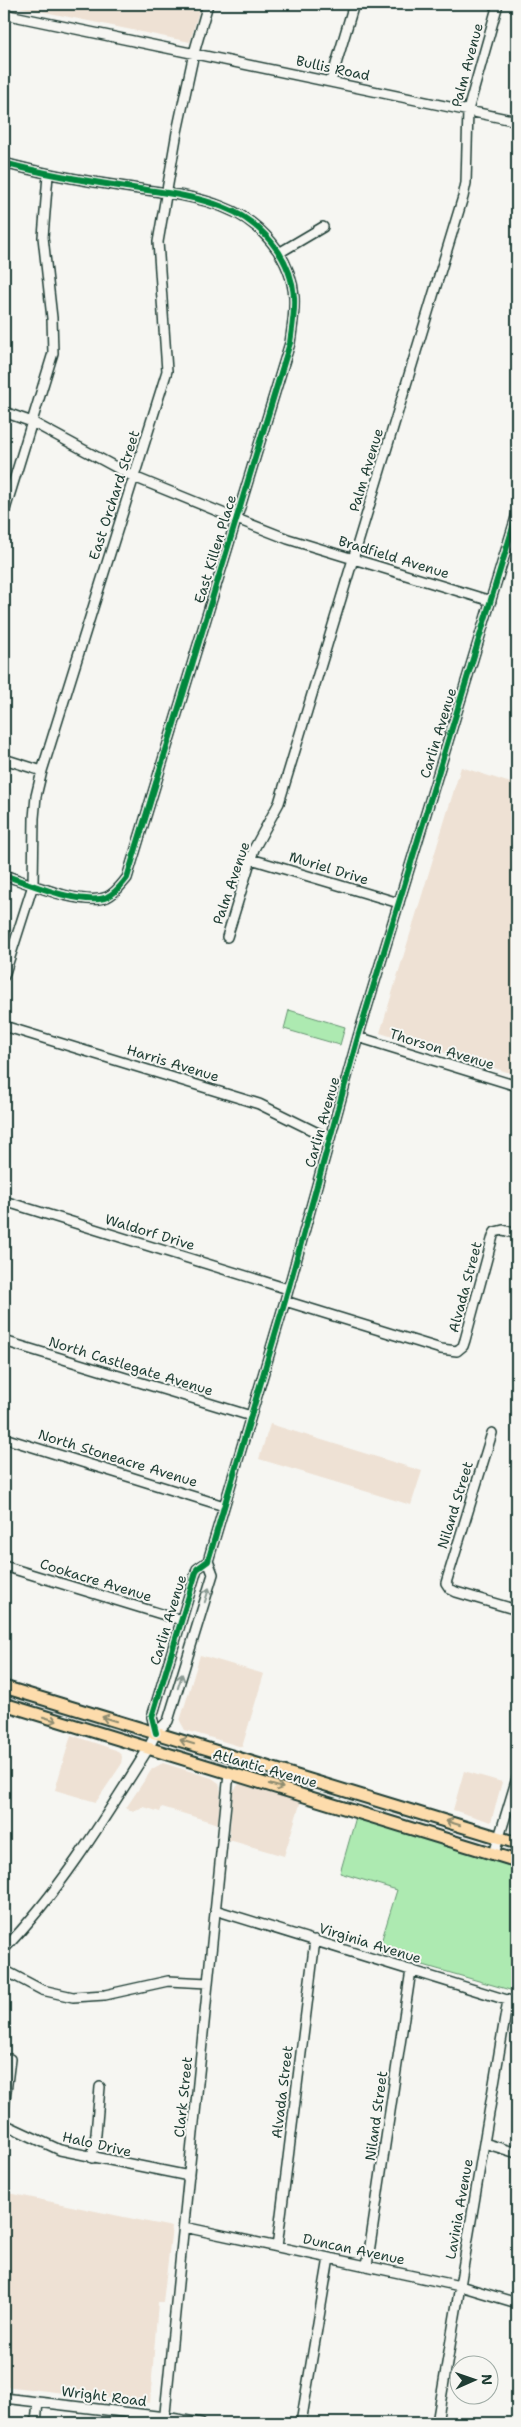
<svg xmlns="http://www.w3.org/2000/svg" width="521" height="2427" font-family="'Shantell Sans',sans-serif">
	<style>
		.built { fill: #eee1d4 }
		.green { fill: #adeab1; stroke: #669472 }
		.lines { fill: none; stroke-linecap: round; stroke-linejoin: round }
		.minor-casing { stroke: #1f3d34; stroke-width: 12 }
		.major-casing { stroke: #1f3d34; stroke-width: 15 }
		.minor { stroke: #f6f6f2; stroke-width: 9 }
		.major { stroke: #fddcac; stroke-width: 11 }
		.cycleway-casing { stroke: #f6f6f2; stroke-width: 9 }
		.cycleway { stroke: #00873e; stroke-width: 6 }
		.oneway { stroke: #8a9a93 }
		.oneway2 { stroke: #8e8c70 }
		.labels { text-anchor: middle; stroke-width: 4; stroke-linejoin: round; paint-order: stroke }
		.street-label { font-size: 14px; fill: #1f3d34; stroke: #f6f6f2 }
	</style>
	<rect width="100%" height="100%" fill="#f6f6f2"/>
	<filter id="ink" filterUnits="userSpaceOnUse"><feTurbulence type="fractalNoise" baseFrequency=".02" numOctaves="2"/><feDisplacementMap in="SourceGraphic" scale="10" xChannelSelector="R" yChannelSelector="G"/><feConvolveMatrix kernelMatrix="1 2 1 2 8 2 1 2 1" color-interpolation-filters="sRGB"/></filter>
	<g filter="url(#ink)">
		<path class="built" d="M6,4H201L190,42Z
			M461,767L517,785V1075L380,1033Z
			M270,1424L422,1471L411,1505L259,1459Z
			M200,1655L264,1674L242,1747L185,1730L180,1721Z
			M71,1735L116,1750L122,1756L121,1765L96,1802L55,1790Z
			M163,1763L212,1778L219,1783L221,1792L218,1824L162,1807L160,1812L144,1807L132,1811L126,1808L152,1769Z
			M464,1771L502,1782L491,1822L453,1810Z
			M241,1782L301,1801L284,1856L229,1840L233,1791Z
			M4,2192L172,2227L163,2302H158L150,2403L4,2386Z"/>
		<path class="green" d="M289,1010L345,1027L340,1045L284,1029Z
			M356,1817L517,1868V1992L378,1952L397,1890L340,1873Z"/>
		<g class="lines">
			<g class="minor-casing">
				<path id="minor" d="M4,14L517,121
					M331,81L354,4
					M4,163C44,174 85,181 126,187C158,192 193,195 223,207C260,221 291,256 294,297C295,313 292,328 290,343L127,878C121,885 116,893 107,897C83,907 28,883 4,875
					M279,253L323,227
					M4,412L32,422L134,477L237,519L288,539L491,601
					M4,513L53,353L52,318L43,237L48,175
					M4,759L42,771
					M251,859L399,903
					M227,937L254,849L279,803L463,197L466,183L468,110L498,4
					M4,976L33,885L34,818L36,796L42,771L167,371L158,242L177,132L194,53L208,4
					M4,1026L259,1104L330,1139
					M358,1037L517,1086
					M4,1201L288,1289
					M285,1301L441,1349L457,1351L463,1346L465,1340L493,1236L495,1232L503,1230L517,1234
					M4,1341L251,1416
					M492,1433L446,1583L450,1589L456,1592L517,1610
					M4,1438L224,1506
					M4,1566L181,1620
					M156,1733L152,1717L197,1569L208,1561L285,1301L358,1037L517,514
					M494,1854L517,1778
					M215,1910L517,2003
					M4,1949C61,1890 104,1819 148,1749L156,1733L168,1721L213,1574L208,1561
					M4,1970L42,1990L73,1997L105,1995L168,1981L208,1983
					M4,2108L10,2059
					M4,2124L60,2150L189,2176
					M484,2143L517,2153
					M92,2158L96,2134L100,2087
					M184,2227L460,2286L517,2303
					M277,2247L315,1940
					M367,2266L411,1970
					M4,2398L165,2417L201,2423
					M36,2423L38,2402
					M164,2423L229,1773
					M301,2423L329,2258
					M437,2423L508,2000"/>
			</g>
			<g class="major-casing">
				<path id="major" d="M4,1687L517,1843
					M4,1704L517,1861"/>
			</g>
			<use href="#minor" class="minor"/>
			<use href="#major" class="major"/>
			<g class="cycleway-casing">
				<path id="cycleway" d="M4,163C44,174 85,181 126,187C158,192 193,195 223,207C260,221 291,256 294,297C295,313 292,328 290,343L127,878C121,885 116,893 107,897C83,907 28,883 4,875
					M156,1733L152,1717L197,1569L208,1561L285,1301L358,1037L517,514"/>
			</g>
			<use href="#cycleway" class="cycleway"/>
		</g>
		<defs><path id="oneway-shaft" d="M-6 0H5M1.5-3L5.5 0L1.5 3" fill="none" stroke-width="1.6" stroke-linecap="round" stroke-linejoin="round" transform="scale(1.25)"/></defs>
		<g class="oneway">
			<use href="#oneway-shaft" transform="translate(207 1595) rotate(-73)"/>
			<use href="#oneway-shaft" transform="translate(180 1681) rotate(-73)"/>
		</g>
		<g class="oneway2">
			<use href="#oneway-shaft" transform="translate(50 1719) rotate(17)"/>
			<use href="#oneway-shaft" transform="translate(109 1719) rotate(-163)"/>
			<use href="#oneway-shaft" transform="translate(187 1742) rotate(-163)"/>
			<use href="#oneway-shaft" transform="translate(276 1786) rotate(16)"/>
			<use href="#oneway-shaft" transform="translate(453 1823) rotate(-163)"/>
		</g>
	</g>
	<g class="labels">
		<g class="street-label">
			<text transform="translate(467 65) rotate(-75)" y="5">Palm Avenue</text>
			<text transform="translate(333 68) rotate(12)" y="5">Bullis Road</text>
			<text transform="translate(366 470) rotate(-73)" y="5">Palm Avenue</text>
			<text transform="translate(114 495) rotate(-72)" y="5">East Orchard Street</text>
			<text transform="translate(215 549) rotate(-73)" y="5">East Killen Place</text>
			<text transform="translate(394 557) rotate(17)" y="5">Bradfield Avenue</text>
			<text transform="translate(438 733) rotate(-73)" y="5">Carlin Avenue</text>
			<text transform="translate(329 868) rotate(17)" y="5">Muriel Drive</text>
			<text transform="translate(231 883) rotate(-71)" y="5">Palm Avenue</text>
			<text transform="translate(442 1049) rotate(17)" y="5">Thorson Avenue</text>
			<text transform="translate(173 1063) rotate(17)" y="5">Harris Avenue</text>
			<text transform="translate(322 1122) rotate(-74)" y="5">Carlin Avenue</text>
			<text transform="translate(150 1232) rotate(17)" y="5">Waldorf Drive</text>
			<text transform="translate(465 1287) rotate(-75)" y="5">Alvada Street</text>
			<text transform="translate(131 1366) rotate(17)" y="5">North Castlegate Avenue</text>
			<text transform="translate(118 1458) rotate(17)" y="5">North Stoneacre Avenue</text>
			<text transform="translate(455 1505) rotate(-73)" y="5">Niland Street</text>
			<text transform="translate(96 1580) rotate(17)" y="5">Cookacre Avenue</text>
			<text transform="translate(168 1620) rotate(-73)" y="5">Carlin Avenue</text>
			<text transform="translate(265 1768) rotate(16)" y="5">Atlantic Avenue</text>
			<text transform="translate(370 1943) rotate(17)" y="5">Virginia Avenue</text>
			<text transform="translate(282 2092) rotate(-83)" y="5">Alvada Street</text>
			<text transform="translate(183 2097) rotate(-84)" y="5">Clark Street</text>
			<text transform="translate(376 2116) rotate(-82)" y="5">Niland Street</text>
			<text transform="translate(97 2144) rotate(13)" y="5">Halo Drive</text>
			<text transform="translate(459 2209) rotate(-80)" y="5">Lavinia Avenue</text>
			<text transform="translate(354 2249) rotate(12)" y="5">Duncan Avenue</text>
			<text transform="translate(104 2396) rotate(7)" y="5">Wright Road</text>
		</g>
	</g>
	<rect width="521" height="2427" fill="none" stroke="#f6f6f2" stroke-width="20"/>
	<rect x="10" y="10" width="501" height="2407" fill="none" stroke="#1f3d34" stroke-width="2" filter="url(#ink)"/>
	<g transform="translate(474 2380) rotate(88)"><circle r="24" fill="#f6f6f2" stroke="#a0aca6"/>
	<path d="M0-4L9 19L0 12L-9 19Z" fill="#1f3d34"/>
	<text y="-8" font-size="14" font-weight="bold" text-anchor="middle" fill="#1f3d34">N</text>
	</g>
</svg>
